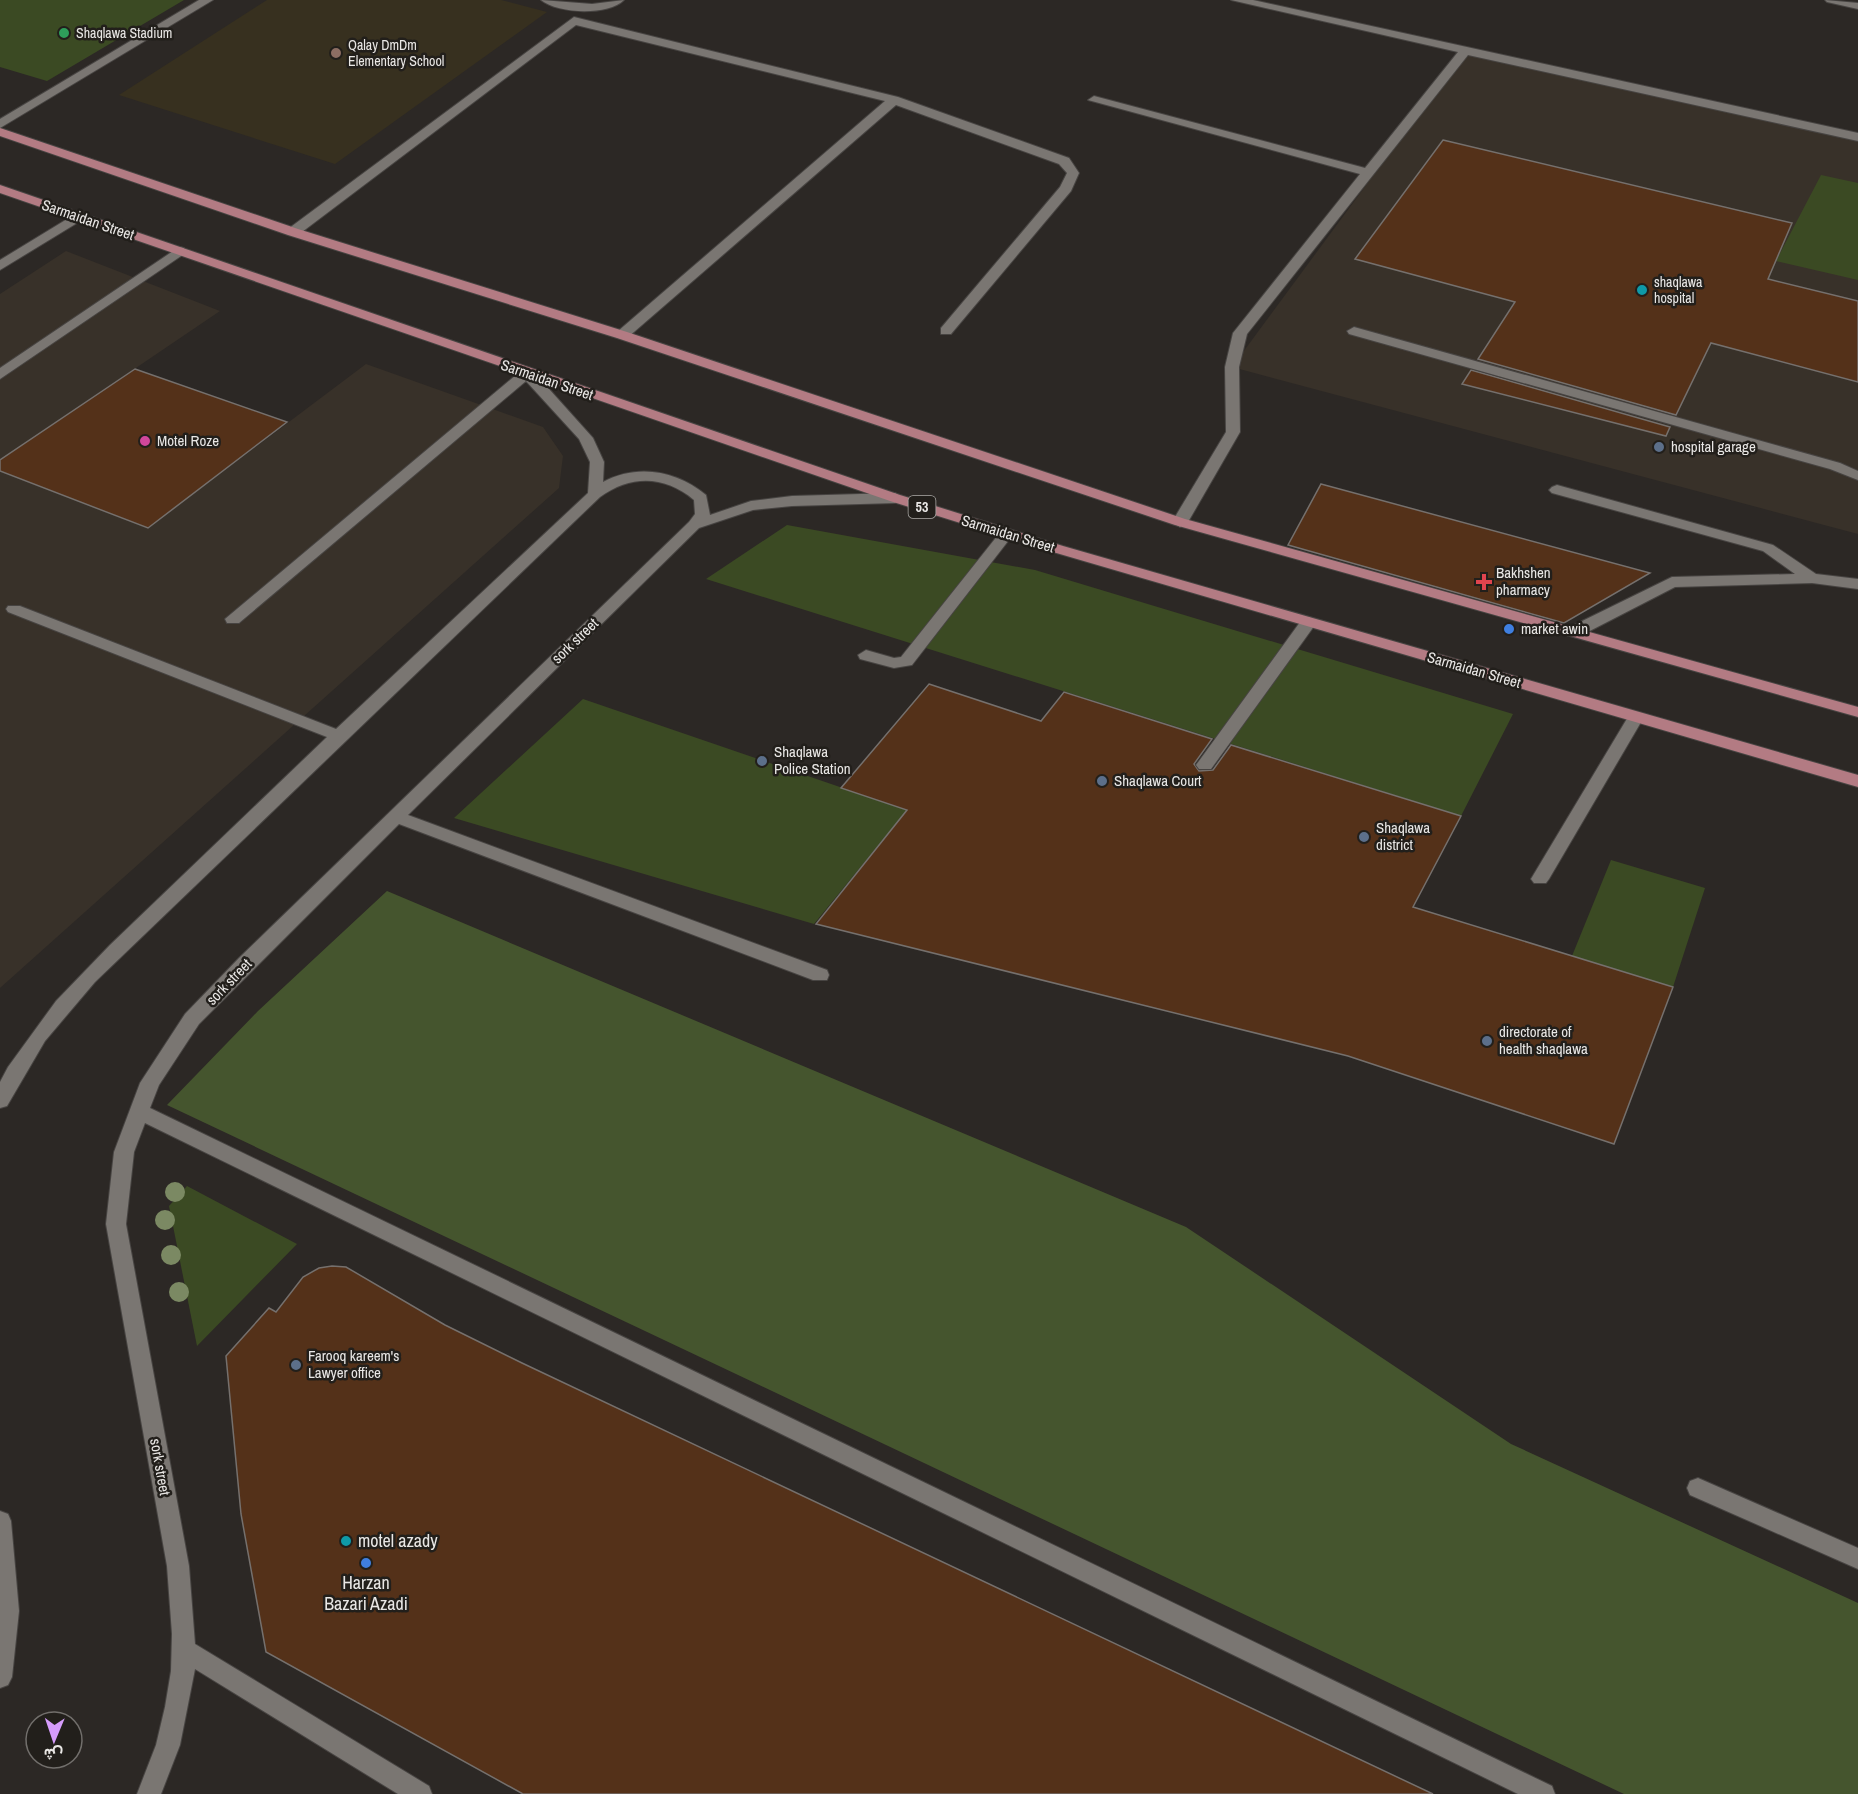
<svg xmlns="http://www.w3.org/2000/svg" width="1858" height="1794" font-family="'Archivo Narrow',Vazirmatn,sans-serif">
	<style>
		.built { fill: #383129 }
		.education { fill: #37301f }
		.green { fill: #3b4a23 }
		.forest { fill: #45552e }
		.building { fill: #543119; stroke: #75706d; stroke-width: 1.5 }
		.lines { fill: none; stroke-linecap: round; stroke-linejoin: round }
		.minor-casing { stroke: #474442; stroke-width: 2 }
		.major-casing { stroke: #474442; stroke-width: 2 }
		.minor { fill: #7a7672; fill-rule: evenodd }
		.major { fill: #b37b83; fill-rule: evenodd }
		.tree { fill: #7b8963 }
		.leisure-dot { fill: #2e9e5b; stroke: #221f1b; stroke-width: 2 }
		.education-dot { fill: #8d6e63; stroke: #221f1b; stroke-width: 2 }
		.culture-dot { fill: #0f9aa8; stroke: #221f1b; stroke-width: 2 }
		.hotel-dot { fill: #d1479c; stroke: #221f1b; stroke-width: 2 }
		.service-dot { fill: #5c6f8a; stroke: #221f1b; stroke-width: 2 }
		.health-dot { fill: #e0444e; stroke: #221f1b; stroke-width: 2 }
		.shop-dot { fill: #3f7fe0; stroke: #221f1b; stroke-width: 2 }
		.labels { text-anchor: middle; stroke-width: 5; stroke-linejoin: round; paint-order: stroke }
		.far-poi-label { font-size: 14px; fill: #e9e7e5; stroke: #221f1b; text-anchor: start }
		.shield { fill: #221f1b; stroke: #adaba8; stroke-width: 1.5 }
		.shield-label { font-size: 14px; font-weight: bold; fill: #e9e7e5 }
		.street-label { font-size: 15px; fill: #e9e7e5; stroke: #221f1b }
		.poi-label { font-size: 15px; fill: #e9e7e5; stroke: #221f1b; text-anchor: start }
		.near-poi-label { font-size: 18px; fill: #e9e7e5; stroke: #221f1b; text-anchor: start }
	</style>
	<rect width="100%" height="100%" fill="#2c2825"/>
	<path class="built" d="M1465,51L1858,137V534L1232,367Z
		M66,251L220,311L0,460V294Z
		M366,364L543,427L563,456L559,488L0,988V471L148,528Z"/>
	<path class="education" d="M267,0H501L547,12L335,164L119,95Z"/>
	<path class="green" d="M0,0H184L47,81L0,67Z
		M1821,175L1858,183V280L1776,261Z
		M787,525L1035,570L1513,714L1461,816L706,579Z
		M583,699L907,810L814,924L454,818Z
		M1611,860L1705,888L1673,987L1572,956Z
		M187,1186L297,1244L197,1346L169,1206Z"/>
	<path class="forest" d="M387,891L1186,1227L1511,1444L1858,1603V1794H1624L167,1105L258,1011Z"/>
	<path class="building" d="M1443,140L1792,223L1768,279L1858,301V382L1711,343L1676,415L1478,359L1515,302L1355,259Z
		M135,369L287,422L148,528L0,471V460Z
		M1471,370L1670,427L1666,436L1462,384Z
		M1321,484L1650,573L1564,623L1288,545Z
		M929,684L1041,721L1064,692L1212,739L1194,764L1199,771L1213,770L1231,745L1461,816L1413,907L1673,987L1614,1144L1348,1056L816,924L907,810L841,788Z
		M332,1266L346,1267L445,1325L522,1363L1433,1794H523L266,1652L241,1514L226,1356L269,1308L276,1312L303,1277L319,1268Z"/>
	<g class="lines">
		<g class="minor-casing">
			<path id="minor" d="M199,0H213L0,128V119Z
				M541,0L592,4L624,0C608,16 558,14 541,0Z
				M1231,0H1253L1858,133V141L1468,55L1247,334L1239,367L1240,432L1188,522L1180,527L1172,522L1226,432L1225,367L1233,333L1360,174L1088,100L1094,96L1365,168L1458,52Z
				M1825,0L1858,3V9L1827,2Z
				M574,17L898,97L1069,158L1079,173L1071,191L951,334H941V328L1060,187L1067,173L1059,164L896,105L627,338H617V332L885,101L576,25L298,235H288V229Z
				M77,213L82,214V220L0,270V260Z
				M179,247L184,248V254L0,379V368Z
				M1354,327L1840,463L1858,471V480L1830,469L1349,334L1347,331Z
				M527,369L532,370L593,438L604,462L603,482C638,463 677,471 706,495L710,515L751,501L792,496L895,493L903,498L895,503L792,506L753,510L699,528L408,815L827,970L829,975L827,980H813L399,824L199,1024L159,1085L150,1108L1552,1786L1555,1794H1518L145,1123L134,1152L126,1224L189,1566L195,1644L429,1786L432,1794H398L195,1669L180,1745L161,1794H137L156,1745L165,1707L171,1671L172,1634L167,1566L106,1224L114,1152L140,1083L185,1014L239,958L689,522L695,514L694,500C664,475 631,475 600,497L95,982L45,1041L7,1106L0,1108V1082L8,1067L56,1001L110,945L327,737L8,612L6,609L8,606H20L336,729L588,493L590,462L579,439L526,381L239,623H227L225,619L522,370Z
				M1557,485L1773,545L1816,574L1858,579V589L1812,583L1675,587L1580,636H1568L1566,632L1568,628L1672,577L1795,574L1763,551L1552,493L1549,490L1552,487Z
				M1007,528L1015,533L1012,536L912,665L894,668L860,659L858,655L866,650L894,658L901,657L1002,530Z
				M1309,617L1317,622L1211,769H1199L1196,765L1199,761L1303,618Z
				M1636,712L1644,717L1549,879L1546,883H1534L1531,879L1628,717Z
				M1698,1478L1858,1548V1569L1690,1495L1687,1488L1690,1481Z
				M0,1511L8,1514L11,1521L19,1611L12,1677L8,1685L0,1688Z"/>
		</g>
		<g class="major-casing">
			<path id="major" d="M0,128L298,229L627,332L1185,519L1858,707V717L1175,525L617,338L288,235L0,136Z
				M0,185L900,495L1063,546L1858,775V787L1053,552L890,501L0,193Z"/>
		</g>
		<use href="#minor" class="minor"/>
		<use href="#major" class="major"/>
	</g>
	<g class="tree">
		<circle cx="175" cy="1192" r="10"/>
		<circle cx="165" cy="1220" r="10"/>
		<circle cx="171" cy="1255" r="10"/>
		<circle cx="179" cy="1292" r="10"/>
	</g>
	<circle class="leisure-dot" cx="64" cy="33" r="6"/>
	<circle class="education-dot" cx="336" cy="53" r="6"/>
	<g class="culture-dot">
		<circle cx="1642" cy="290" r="6"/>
		<circle cx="346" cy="1541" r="6"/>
	</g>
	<circle class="hotel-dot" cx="145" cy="441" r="6"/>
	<g class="service-dot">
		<circle cx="1659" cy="447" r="6"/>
		<circle cx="762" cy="761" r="6"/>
		<circle cx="1102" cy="781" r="6"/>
		<circle cx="1364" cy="837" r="6"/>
		<circle cx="1487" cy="1041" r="6"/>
		<circle cx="296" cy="1365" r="6"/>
	</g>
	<path class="health-dot" d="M1481 573h6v6h6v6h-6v6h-6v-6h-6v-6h6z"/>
	<g class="shop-dot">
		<circle cx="1509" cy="629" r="6"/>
		<circle cx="366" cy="1563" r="6"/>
	</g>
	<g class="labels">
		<g class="far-poi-label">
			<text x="76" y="38">Shaqlawa Stadium</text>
			<text x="348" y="50">Qalay DmDm<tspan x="348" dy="16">Elementary School</tspan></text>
			<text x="1654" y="287">shaqlawa<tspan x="1654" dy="16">hospital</tspan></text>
		</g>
		<rect class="shield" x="908.5" y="496" width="27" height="22" rx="4.5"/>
		<g class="shield-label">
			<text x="922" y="512">53</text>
		</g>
		<g class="street-label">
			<text transform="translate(88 220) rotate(19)" y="5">Sarmaidan Street</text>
			<text transform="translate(547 380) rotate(19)" y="5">Sarmaidan Street</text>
			<text transform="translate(1008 534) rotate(17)" y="5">Sarmaidan Street</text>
			<text transform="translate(575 641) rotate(-44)" y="5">sork street</text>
			<text transform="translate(1474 670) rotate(16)" y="5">Sarmaidan Street</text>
			<text transform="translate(229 982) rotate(-46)" y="5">sork street</text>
			<text transform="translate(160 1467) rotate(80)" y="5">sork street</text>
		</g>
		<g class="poi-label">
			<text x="157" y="446">Motel Roze</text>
			<text x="1671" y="452">hospital garage</text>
			<text x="1496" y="578">Bakhshen<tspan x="1496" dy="17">pharmacy</tspan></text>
			<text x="1521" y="634">market awin</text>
			<text x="774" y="757">Shaqlawa<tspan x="774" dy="17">Police Station</tspan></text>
			<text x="1114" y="786">Shaqlawa Court</text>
			<text x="1376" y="833">Shaqlawa<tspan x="1376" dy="17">district</tspan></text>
			<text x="1499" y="1037">directorate of<tspan x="1499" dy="17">health shaqlawa</tspan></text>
			<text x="308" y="1361">Farooq kareem's<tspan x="308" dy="17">Lawyer office</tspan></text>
		</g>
		<g class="near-poi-label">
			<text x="358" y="1547">motel azady</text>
			<text x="366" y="1589" text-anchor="middle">Harzan<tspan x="366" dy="21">Bazari Azadi</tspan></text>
		</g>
	</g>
	<g transform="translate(54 1740) rotate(182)"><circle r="28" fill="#221f1b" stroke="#726f6c" stroke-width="1.5"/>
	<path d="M0-4.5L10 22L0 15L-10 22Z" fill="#d59cfb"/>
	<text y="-9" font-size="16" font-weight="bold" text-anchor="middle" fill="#e9e7e5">ش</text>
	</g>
</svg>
